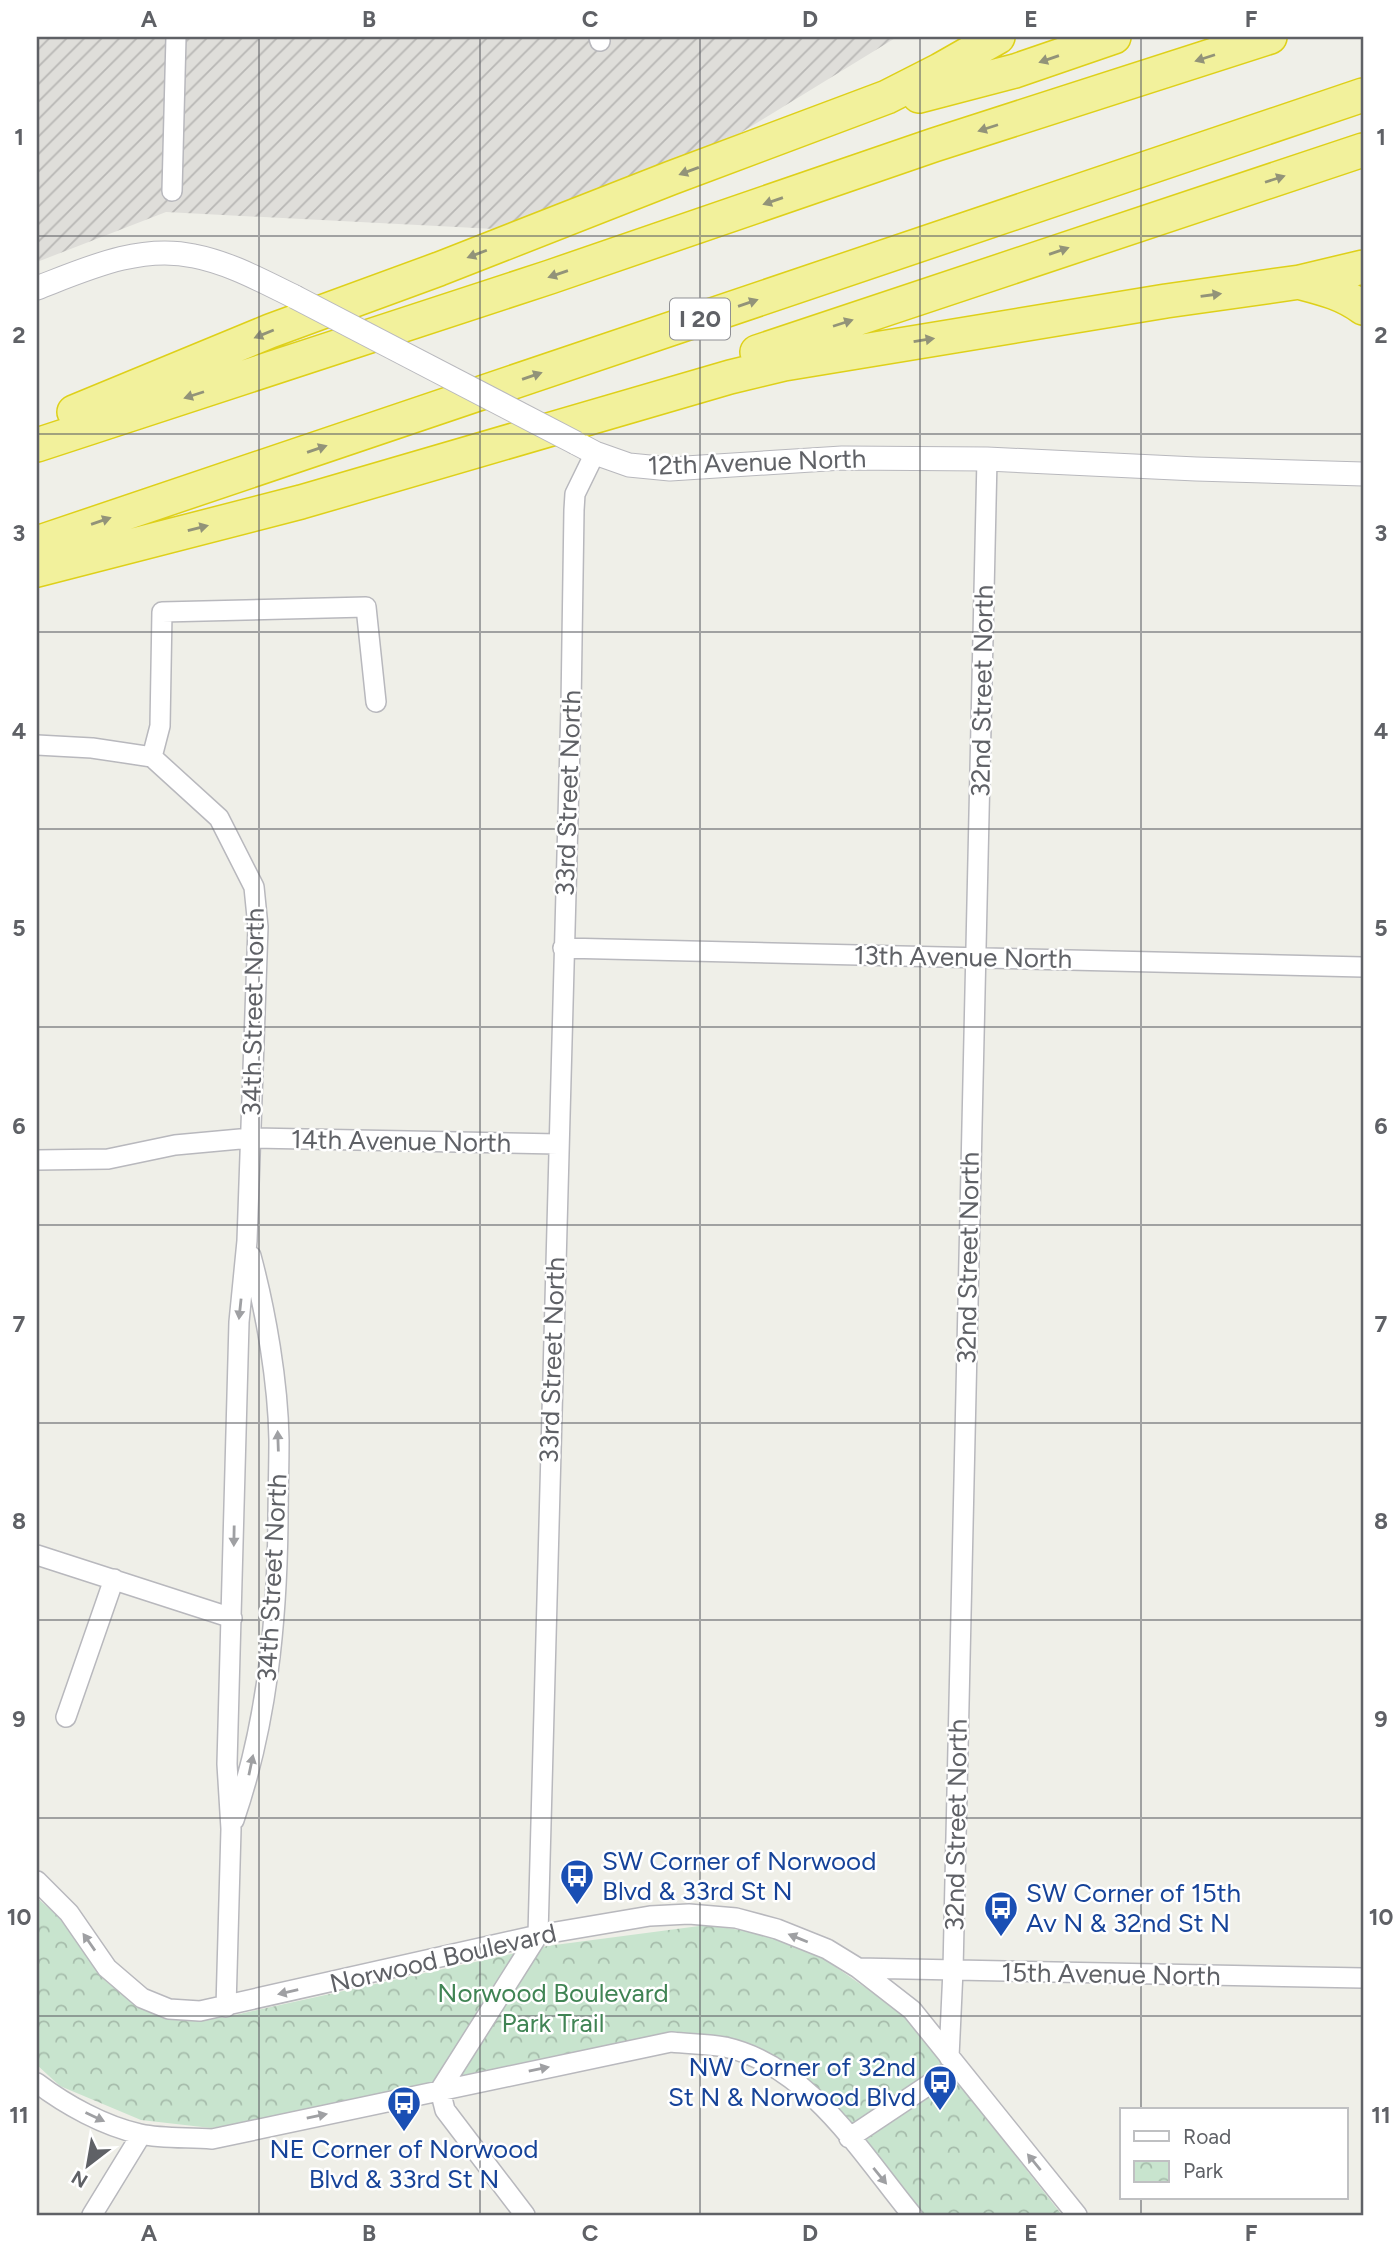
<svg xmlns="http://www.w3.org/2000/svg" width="1400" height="2252" font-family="Figtree,sans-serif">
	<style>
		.industrial { fill: url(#industrial-furrows) }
		.park { fill: url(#park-crowns) }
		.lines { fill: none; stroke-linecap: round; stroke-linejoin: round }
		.minor-casing { stroke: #b8b8bd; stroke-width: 22 }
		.tertiary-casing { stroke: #b8b8bd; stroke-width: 25 }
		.motorway-casing { stroke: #ded019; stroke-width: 36 }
		.minor { stroke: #fff; stroke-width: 19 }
		.tertiary { stroke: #fff; stroke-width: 23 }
		.motorway { stroke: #f2f19c; stroke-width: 33 }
		.tertiary-bridge-casing { stroke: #b8b8bd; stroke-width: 25; stroke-linecap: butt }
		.tertiary-bridge { stroke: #fff; stroke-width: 23 }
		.oneway { fill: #929379 }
		.oneway2 { fill: #9fa0a3 }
		.grid { fill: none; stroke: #5f6166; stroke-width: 2; stroke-opacity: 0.55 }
		.labels { text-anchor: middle; stroke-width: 5; stroke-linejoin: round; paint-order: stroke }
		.shield { fill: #fff; stroke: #8f9094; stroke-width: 2 }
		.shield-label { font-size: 24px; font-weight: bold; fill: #5f6166 }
		.street-label { font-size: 26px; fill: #5f6166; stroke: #fff }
		.transit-label { font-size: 26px; fill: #164399; stroke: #fff; text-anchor: start }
		.park-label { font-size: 26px; fill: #408454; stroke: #fff }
		.neatline { fill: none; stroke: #5f6166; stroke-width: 2.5 }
		.grid-label { font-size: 23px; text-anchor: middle; font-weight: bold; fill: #5f6166 }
	</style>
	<defs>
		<pattern id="industrial-furrows" width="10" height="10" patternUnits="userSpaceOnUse" patternTransform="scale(1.75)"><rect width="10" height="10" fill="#dfdeda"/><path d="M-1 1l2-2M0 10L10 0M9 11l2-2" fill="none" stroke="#b8b7b5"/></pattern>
		<pattern id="park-crowns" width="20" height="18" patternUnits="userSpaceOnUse" patternTransform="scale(1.75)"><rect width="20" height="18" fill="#c8e4ce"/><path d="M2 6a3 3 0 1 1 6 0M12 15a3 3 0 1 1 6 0" fill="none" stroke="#a6bcab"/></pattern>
	</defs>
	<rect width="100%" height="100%" fill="#efefe8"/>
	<path class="industrial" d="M37,37H897L693,162L495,229L166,212L37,262Z"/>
	<path class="park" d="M37,1898L64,1921L86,1955L107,1982L139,2007L180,2017L235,2015L547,1946L707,1925L760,1933L814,1952L905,2015L1062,2215H919L803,2072L725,2040L211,2128L141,2120L60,2086L37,2065Z"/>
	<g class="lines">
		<g class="minor-casing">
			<path id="minor" d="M599,37L600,41
				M172,191L176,37
				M37,745L92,748L152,757
				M152,757L219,818L254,887L258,927L247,1241L239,1322L227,1764L231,1829L226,2007
				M152,757L160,726L162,612L366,607L376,702
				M563,948L1363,967
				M37,1160L108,1159L175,1145L251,1138L558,1144
				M37,1555L232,1618
				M66,1717L114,1579
				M234,1820C267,1724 277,1622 278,1521C278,1494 279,1467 279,1440C278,1382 266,1312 251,1256
				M37,1881L69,1913L107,1968L142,1998L169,2009L200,2011L538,1935L650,1916L689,1914L736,1918L777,1929L827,1949L858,1968L912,2010L1077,2215
				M858,1968L1363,1978
				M949,2057L953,1970L987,459
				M37,2083C66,2105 104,2126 140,2134C163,2139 189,2137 212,2139L671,2042C689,2044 708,2044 725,2047C809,2066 861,2153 912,2215
				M849,2138L957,2066
				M92,2215L141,2135
				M525,2215L445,2110L440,2090L538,1935L571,706L574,510L575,494L595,453"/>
		</g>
		<g class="tertiary-casing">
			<path id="tertiary" d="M37,288C86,269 140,244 194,256C230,263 262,281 295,297
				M576,443L595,453L629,465L670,469L842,458L987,459L1196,469L1363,474"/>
		</g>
		<g class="motorway-casing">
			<path id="motorway" d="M919,96L1015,71L1114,37
				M1302,283C1325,289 1344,294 1363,308
				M757,352L1363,150
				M74,412L270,331L439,269L671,178L887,97L940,70L998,37
				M37,445L550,277L934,145L1270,37
				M37,543L1363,95
				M37,570L301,502L730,377L784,364L1166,301L1300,282L1363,267"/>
		</g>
		<use href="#minor" class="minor"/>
		<use href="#tertiary" class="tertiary"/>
		<use href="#motorway" class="motorway"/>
		<g class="tertiary-bridge-casing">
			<path id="tertiary-bridge" d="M295,297L576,443"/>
		</g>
		<use href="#tertiary-bridge" class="tertiary-bridge"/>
	</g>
	<defs><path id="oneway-solid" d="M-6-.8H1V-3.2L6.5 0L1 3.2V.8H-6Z" transform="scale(1.75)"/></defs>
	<g class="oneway">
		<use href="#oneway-solid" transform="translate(1205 58) rotate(162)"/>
		<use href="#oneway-solid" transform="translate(1049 59) rotate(161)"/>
		<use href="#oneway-solid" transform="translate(988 128) rotate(162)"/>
		<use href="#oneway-solid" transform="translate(689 171) rotate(160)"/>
		<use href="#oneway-solid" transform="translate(1275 179) rotate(-18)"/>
		<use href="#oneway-solid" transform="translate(773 201) rotate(161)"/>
		<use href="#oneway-solid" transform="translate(1059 251) rotate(-19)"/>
		<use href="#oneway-solid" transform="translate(477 254) rotate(159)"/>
		<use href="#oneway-solid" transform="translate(558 274) rotate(161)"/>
		<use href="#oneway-solid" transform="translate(1211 295) rotate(-8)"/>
		<use href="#oneway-solid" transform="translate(748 303) rotate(-19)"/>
		<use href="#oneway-solid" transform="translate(843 323) rotate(-18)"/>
		<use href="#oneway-solid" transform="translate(264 334) rotate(158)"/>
		<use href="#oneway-solid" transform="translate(924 340) rotate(-9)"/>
		<use href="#oneway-solid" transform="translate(532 376) rotate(-19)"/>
		<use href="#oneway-solid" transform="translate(194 395) rotate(162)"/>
		<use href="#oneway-solid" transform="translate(317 449) rotate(-19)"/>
		<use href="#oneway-solid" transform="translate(101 521) rotate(-19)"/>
		<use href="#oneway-solid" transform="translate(198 528) rotate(-14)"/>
	</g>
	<g class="oneway2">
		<use href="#oneway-solid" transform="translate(240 1309) rotate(96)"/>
		<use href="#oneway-solid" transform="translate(278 1441) rotate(-92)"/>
		<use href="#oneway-solid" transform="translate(234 1536) rotate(91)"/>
		<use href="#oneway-solid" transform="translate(251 1765) rotate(-78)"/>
		<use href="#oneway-solid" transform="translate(798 1938) rotate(-158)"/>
		<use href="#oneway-solid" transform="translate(89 1942) rotate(-125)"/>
		<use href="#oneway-solid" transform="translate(288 1992) rotate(167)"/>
		<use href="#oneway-solid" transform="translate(539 2069) rotate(-12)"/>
		<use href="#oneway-solid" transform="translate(317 2116) rotate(-12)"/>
		<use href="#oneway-solid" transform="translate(95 2117) rotate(25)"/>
		<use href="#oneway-solid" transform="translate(1034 2162) rotate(-129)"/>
		<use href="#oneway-solid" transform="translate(880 2176) rotate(51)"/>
	</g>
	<path class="grid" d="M259,37V2215M480,37V2215M700,37V2215M920,37V2215M1141,37V2110M37,236H1363M37,434H1363M37,632H1363M37,829H1363M37,1027H1363M37,1225H1363M37,1423H1363M37,1620H1363M37,1818H1363M37,2016H1363M1141,2198V2215"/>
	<defs>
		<g id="bus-pin" transform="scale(1.75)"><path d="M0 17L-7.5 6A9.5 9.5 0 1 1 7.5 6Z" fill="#1a4fb4" stroke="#fff"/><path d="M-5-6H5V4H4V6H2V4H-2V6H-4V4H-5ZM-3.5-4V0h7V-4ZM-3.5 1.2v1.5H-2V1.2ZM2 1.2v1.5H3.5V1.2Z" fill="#fff"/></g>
	</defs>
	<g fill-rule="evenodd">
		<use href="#bus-pin" x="577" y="1876"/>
		<use href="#bus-pin" x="1001" y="1908"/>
		<use href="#bus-pin" x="940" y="2082"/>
		<use href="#bus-pin" x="404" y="2103"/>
	</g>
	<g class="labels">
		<rect class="shield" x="670" y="298.5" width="60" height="41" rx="5"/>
		<g class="shield-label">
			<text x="700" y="327">I 20</text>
		</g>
		<g class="street-label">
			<text transform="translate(757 462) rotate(-2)" y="9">12th Avenue North</text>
			<text transform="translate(982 691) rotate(-89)" y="9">32nd Street North</text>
			<text transform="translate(568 793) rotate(-88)" y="9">33rd Street North</text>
			<text transform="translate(963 957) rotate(1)" y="9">13th Avenue North</text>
			<text transform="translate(253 1012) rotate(-89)" y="9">34th Street North</text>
			<text transform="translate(401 1141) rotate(1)" y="9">14th Avenue North</text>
			<text transform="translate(968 1258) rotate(-89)" y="9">32nd Street North</text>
			<text transform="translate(552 1360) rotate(-88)" y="9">33rd Street North</text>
			<text transform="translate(272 1578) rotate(-87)" y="9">34th Street North</text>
			<text transform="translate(956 1825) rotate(-89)" y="9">32nd Street North</text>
			<text transform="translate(443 1958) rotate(-13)" y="9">Norwood Boulevard</text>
			<text transform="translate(1111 1974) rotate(1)" y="9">15th Avenue North</text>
		</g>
		<g class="transit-label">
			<text x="602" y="1870">SW Corner of Norwood<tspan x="602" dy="30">Blvd &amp; 33rd St N</tspan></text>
			<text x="1026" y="1902">SW Corner of 15th<tspan x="1026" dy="30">Av N &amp; 32nd St N</tspan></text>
			<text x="916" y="2076" text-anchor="end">NW Corner of 32nd<tspan x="916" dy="30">St N &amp; Norwood Blvd</tspan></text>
			<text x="404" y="2158" text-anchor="middle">NE Corner of Norwood<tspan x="404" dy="30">Blvd &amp; 33rd St N</tspan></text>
		</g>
		<g class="park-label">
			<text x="553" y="2002">Norwood Boulevard<tspan x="553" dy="30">Park Trail</tspan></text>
		</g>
	</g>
	<rect width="1400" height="2252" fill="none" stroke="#ffffff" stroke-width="77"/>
	<rect x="1120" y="2108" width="228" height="91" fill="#ffffff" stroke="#bfc0c2" stroke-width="2"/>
	<rect x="1134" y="2131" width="35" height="10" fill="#ffffff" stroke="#bfc0c2" stroke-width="2"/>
	<text x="1183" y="2144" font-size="21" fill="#5f6166">Road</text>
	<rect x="1134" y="2161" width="35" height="21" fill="url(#park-crowns)" stroke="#bfc0c2" stroke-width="2"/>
	<text x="1183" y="2178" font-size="21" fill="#5f6166">Park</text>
	<g transform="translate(88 2165) rotate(211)" stroke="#ffffff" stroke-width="5" paint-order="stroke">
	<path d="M0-5L12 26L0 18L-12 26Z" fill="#5f6166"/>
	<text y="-10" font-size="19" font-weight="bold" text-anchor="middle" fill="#5f6166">N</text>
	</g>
	<rect x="38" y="38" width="1324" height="2176" class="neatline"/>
	<g class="grid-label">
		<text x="149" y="27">A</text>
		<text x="369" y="27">B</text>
		<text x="590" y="27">C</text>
		<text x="810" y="27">D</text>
		<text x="1031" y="27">E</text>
		<text x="1251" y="27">F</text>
		<text x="19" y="145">1</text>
		<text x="1381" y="145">1</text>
		<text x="19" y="343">2</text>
		<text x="1381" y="343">2</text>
		<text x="19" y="541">3</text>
		<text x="1381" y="541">3</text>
		<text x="19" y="739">4</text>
		<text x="1381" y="739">4</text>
		<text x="19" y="936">5</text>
		<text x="1381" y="936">5</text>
		<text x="19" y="1134">6</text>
		<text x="1381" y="1134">6</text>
		<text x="19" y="1332">7</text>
		<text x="1381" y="1332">7</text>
		<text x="19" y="1529">8</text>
		<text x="1381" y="1529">8</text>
		<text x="19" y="1727">9</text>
		<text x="1381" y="1727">9</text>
		<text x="19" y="1925">10</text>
		<text x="1381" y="1925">10</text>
		<text x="19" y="2123">11</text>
		<text x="1381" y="2123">11</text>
		<text x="149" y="2241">A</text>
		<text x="369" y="2241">B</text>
		<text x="590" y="2241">C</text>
		<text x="810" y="2241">D</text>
		<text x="1031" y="2241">E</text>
		<text x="1251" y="2241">F</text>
	</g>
</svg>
